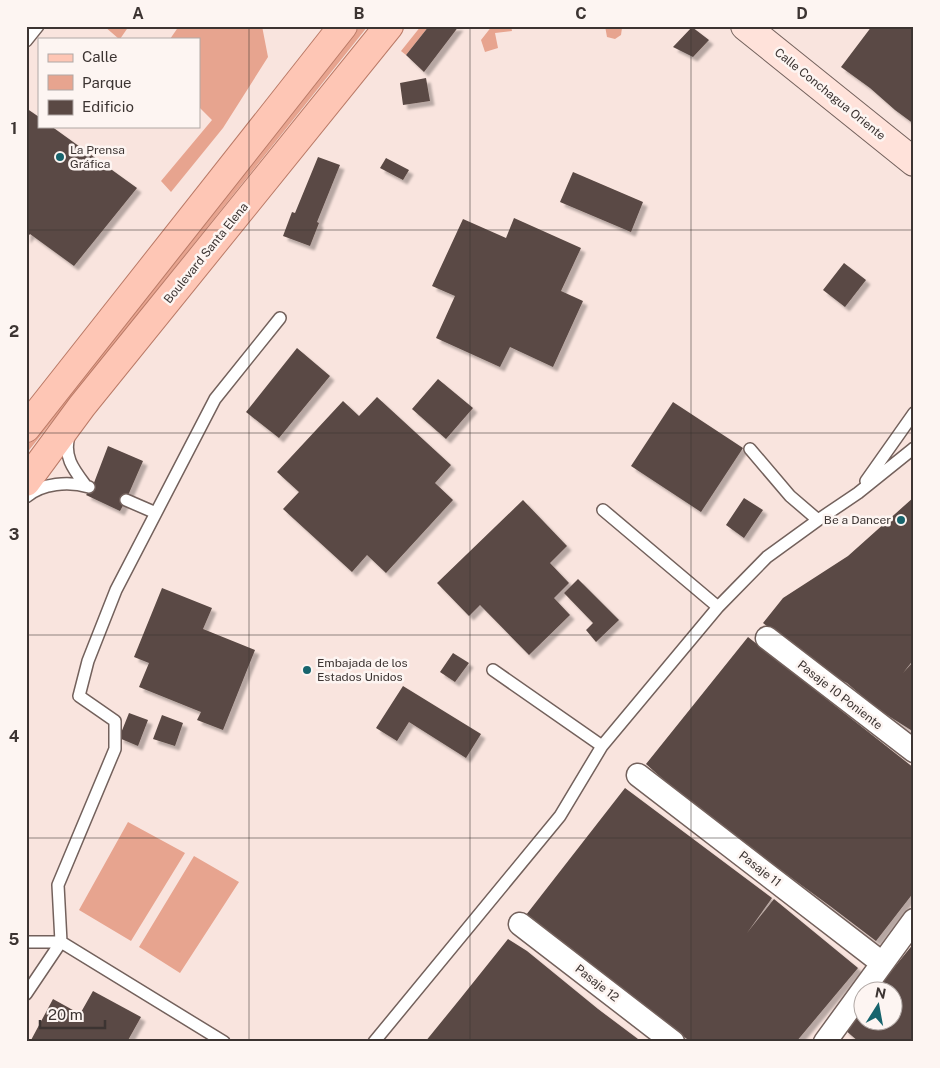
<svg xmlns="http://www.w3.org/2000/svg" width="940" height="1068" font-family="'Public Sans',sans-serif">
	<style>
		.green { fill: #e7a48f }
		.building { fill: #5a4944; filter: url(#shadow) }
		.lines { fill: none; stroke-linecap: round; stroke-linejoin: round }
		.lane-casing { stroke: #73615c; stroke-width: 14 }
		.street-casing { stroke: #73615c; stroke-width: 25 }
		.secondary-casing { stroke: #73615c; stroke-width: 30 }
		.primary-casing { stroke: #ba7a67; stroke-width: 30 }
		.lane { stroke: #fff; stroke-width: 11 }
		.street { stroke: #fff; stroke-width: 22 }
		.secondary { stroke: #ffe2da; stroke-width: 28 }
		.primary { stroke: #fec6b5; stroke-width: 28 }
		.grid { fill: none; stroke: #3c3432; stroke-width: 1; stroke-opacity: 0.55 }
		.poi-dot { fill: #17646d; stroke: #fdf5f2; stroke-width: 2 }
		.labels { text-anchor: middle; stroke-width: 5; stroke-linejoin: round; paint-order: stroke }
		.street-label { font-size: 12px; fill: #3c3432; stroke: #fdf5f2 }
		.poi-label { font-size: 12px; fill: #3c3432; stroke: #fdf5f2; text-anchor: start }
		.neatline { fill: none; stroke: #3c3432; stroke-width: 2 }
		.grid-label { font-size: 16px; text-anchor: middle; font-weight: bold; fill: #3c3432 }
	</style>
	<defs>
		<filter id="shadow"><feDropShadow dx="4.5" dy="4.5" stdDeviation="1" flood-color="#0004"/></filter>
	</defs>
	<rect width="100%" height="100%" fill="#f9e4de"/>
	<path class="green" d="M104,26H129L120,39H119Z
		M179,26H262L268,57L223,128L171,192L161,181L212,120L199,107V39H170Z
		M360,26H368L26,454V441Z
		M421,26H429L406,55L401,51Z
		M492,26H511L512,31L495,33L498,48L485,52L481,40Z
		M605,26H621L622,28L621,35L615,39L607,37Z
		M128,822L185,853L131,941L79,910Z
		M194,856L239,882L180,973L139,947Z"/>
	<path class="building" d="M429,26H459L424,72L406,55Z
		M872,26H914V124L895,110L870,88L841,67Z
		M692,27L709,40L693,57L673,47Z
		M426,78L430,101L403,105L400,83Z
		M26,108L39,117V126H51L137,188L74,266L30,234L26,239Z
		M318,157L340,165L317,222L319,223L310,246L283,236L292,212L295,213Z
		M386,158L409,170L403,180L380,168Z
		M573,172L643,202L631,232L560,202Z
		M514,218L581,248L561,291L583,301L553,367L510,347L500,367L436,338L455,296L432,286L463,219L506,238Z
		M844,263L866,280L845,307L823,290Z
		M297,348L330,376L279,438L246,412Z
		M438,379L473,408L446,439L412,409Z
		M377,397L451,465L435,483L453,500L386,573L367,555L352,572L283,509L299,492L277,472L343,401L359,416Z
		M673,402L743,448L701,512L631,466Z
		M108,446L143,461L126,500L120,511L86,495L92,488Z
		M914,497V659L903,673L914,661V732L876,708L847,683L823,671L763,623L783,598L848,556Z
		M744,498L763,510L744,538L726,525Z
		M523,500L567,546L550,563L569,583L554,598L570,615L529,655L480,605L469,616L437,583Z
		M578,579L619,620L596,642L586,630L593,623L564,593Z
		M162,588L212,608L203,629L255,650L223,730L197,720L201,712L139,687L149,663L134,657Z
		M748,637L914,768V892L876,941L830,906L719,825L683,797L646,764Z
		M453,653L469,663L455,682L440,672Z
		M403,686L481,734L466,758L409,722L397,741L376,728Z
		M129,713L148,720L138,746L119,738Z
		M162,715L183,723L175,746L153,739Z
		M625,788L772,898L747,933L774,899L858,968L796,1042H691L601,974L526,915Z
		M508,939L527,951L598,1009L642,1042H425L460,999Z
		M914,943V1042H859L844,1029L862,1007V1020H892V990H876Z
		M93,991L141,1017L127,1042H30L53,999L80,1014Z"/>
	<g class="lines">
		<g class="lane-casing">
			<path id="lane" d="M26,41L38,26
				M69,436C63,457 74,470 86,486
				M750,449L790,496L818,520
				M866,481L914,413
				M26,497C42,483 69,481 89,487
				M126,500L156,513
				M603,510L718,607
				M493,670L602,746
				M26,942H61
				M26,994L61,942
				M224,1042L61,942L58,885L115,749V721L79,696L88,661L116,590L215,399L280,318
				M374,1042L560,816L602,746L718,607L767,557L818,520L858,493L914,448"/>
		</g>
		<g class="street-casing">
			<path id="street" d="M767,638L914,751
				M638,775L882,963
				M520,924L673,1042
				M825,1042L914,920"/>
		</g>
		<g class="secondary-casing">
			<path id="secondary" d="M745,26L914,162"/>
		</g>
		<g class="primary-casing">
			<path id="primary" d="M26,428L343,26
				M26,482L82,406L389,26"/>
		</g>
		<use href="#lane" class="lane"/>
		<use href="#street" class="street"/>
		<use href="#secondary" class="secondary"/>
		<use href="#primary" class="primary"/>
	</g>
	<path class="grid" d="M249,26V1042M470,26V1042M691,26V1042M26,230H914M26,433H914M26,635H914M26,838H914"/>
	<g class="poi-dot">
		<circle cx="60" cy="157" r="5"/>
		<circle cx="901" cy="520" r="5"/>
		<circle cx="307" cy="670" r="5"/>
	</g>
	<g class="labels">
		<g class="street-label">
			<text transform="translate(830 94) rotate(39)" y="4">Calle Conchagua Oriente</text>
			<text transform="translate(206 253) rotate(-51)" y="4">Boulevard Santa Elena</text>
			<text transform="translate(840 695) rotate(38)" y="4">Pasaje 10 Poniente</text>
			<text transform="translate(760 869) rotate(38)" y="4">Pasaje 11</text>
			<text transform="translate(597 983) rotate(38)" y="4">Pasaje 12</text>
		</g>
		<g class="poi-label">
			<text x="70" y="154">La Prensa<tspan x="70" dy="14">Gráfica</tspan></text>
			<text x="891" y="524" text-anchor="end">Be a Dancer</text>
			<text x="317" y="667">Embajada de los<tspan x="317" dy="14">Estados Unidos</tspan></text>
		</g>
	</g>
	<rect width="940" height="1068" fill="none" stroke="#fdf5f2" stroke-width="55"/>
	<rect x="38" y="38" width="162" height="90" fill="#fdf5f2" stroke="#b0a8a5"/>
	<rect x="48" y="54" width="25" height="8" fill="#fec6b5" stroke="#b0a8a5"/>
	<text x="82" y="62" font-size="15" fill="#3c3432">Calle</text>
	<rect x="48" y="75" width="25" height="15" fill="#e7a48f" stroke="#b0a8a5"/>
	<text x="82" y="88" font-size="15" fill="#3c3432">Parque</text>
	<rect x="48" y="100" width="25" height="15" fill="#5a4944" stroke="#b0a8a5"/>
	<text x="82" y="112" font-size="15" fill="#3c3432">Edificio</text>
	<g transform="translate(878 1006) rotate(11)"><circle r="24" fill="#fdf5f2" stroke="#b0a8a5"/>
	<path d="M0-4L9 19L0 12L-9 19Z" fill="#17646d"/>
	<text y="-8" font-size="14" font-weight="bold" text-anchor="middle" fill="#3c3432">N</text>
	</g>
	<path d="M40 1020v8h65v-8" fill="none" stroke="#3c3432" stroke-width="2.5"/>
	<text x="48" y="1020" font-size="15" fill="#3c3432" stroke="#fdf5f2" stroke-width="4" paint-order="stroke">20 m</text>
	<rect x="28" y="28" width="884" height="1012" class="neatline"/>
	<g class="grid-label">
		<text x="138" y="19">A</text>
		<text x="359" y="19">B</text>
		<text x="581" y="19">C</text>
		<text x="802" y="19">D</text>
		<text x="14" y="134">1</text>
		<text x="14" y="337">2</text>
		<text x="14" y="540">3</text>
		<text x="14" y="742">4</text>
		<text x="14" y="945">5</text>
	</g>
</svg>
